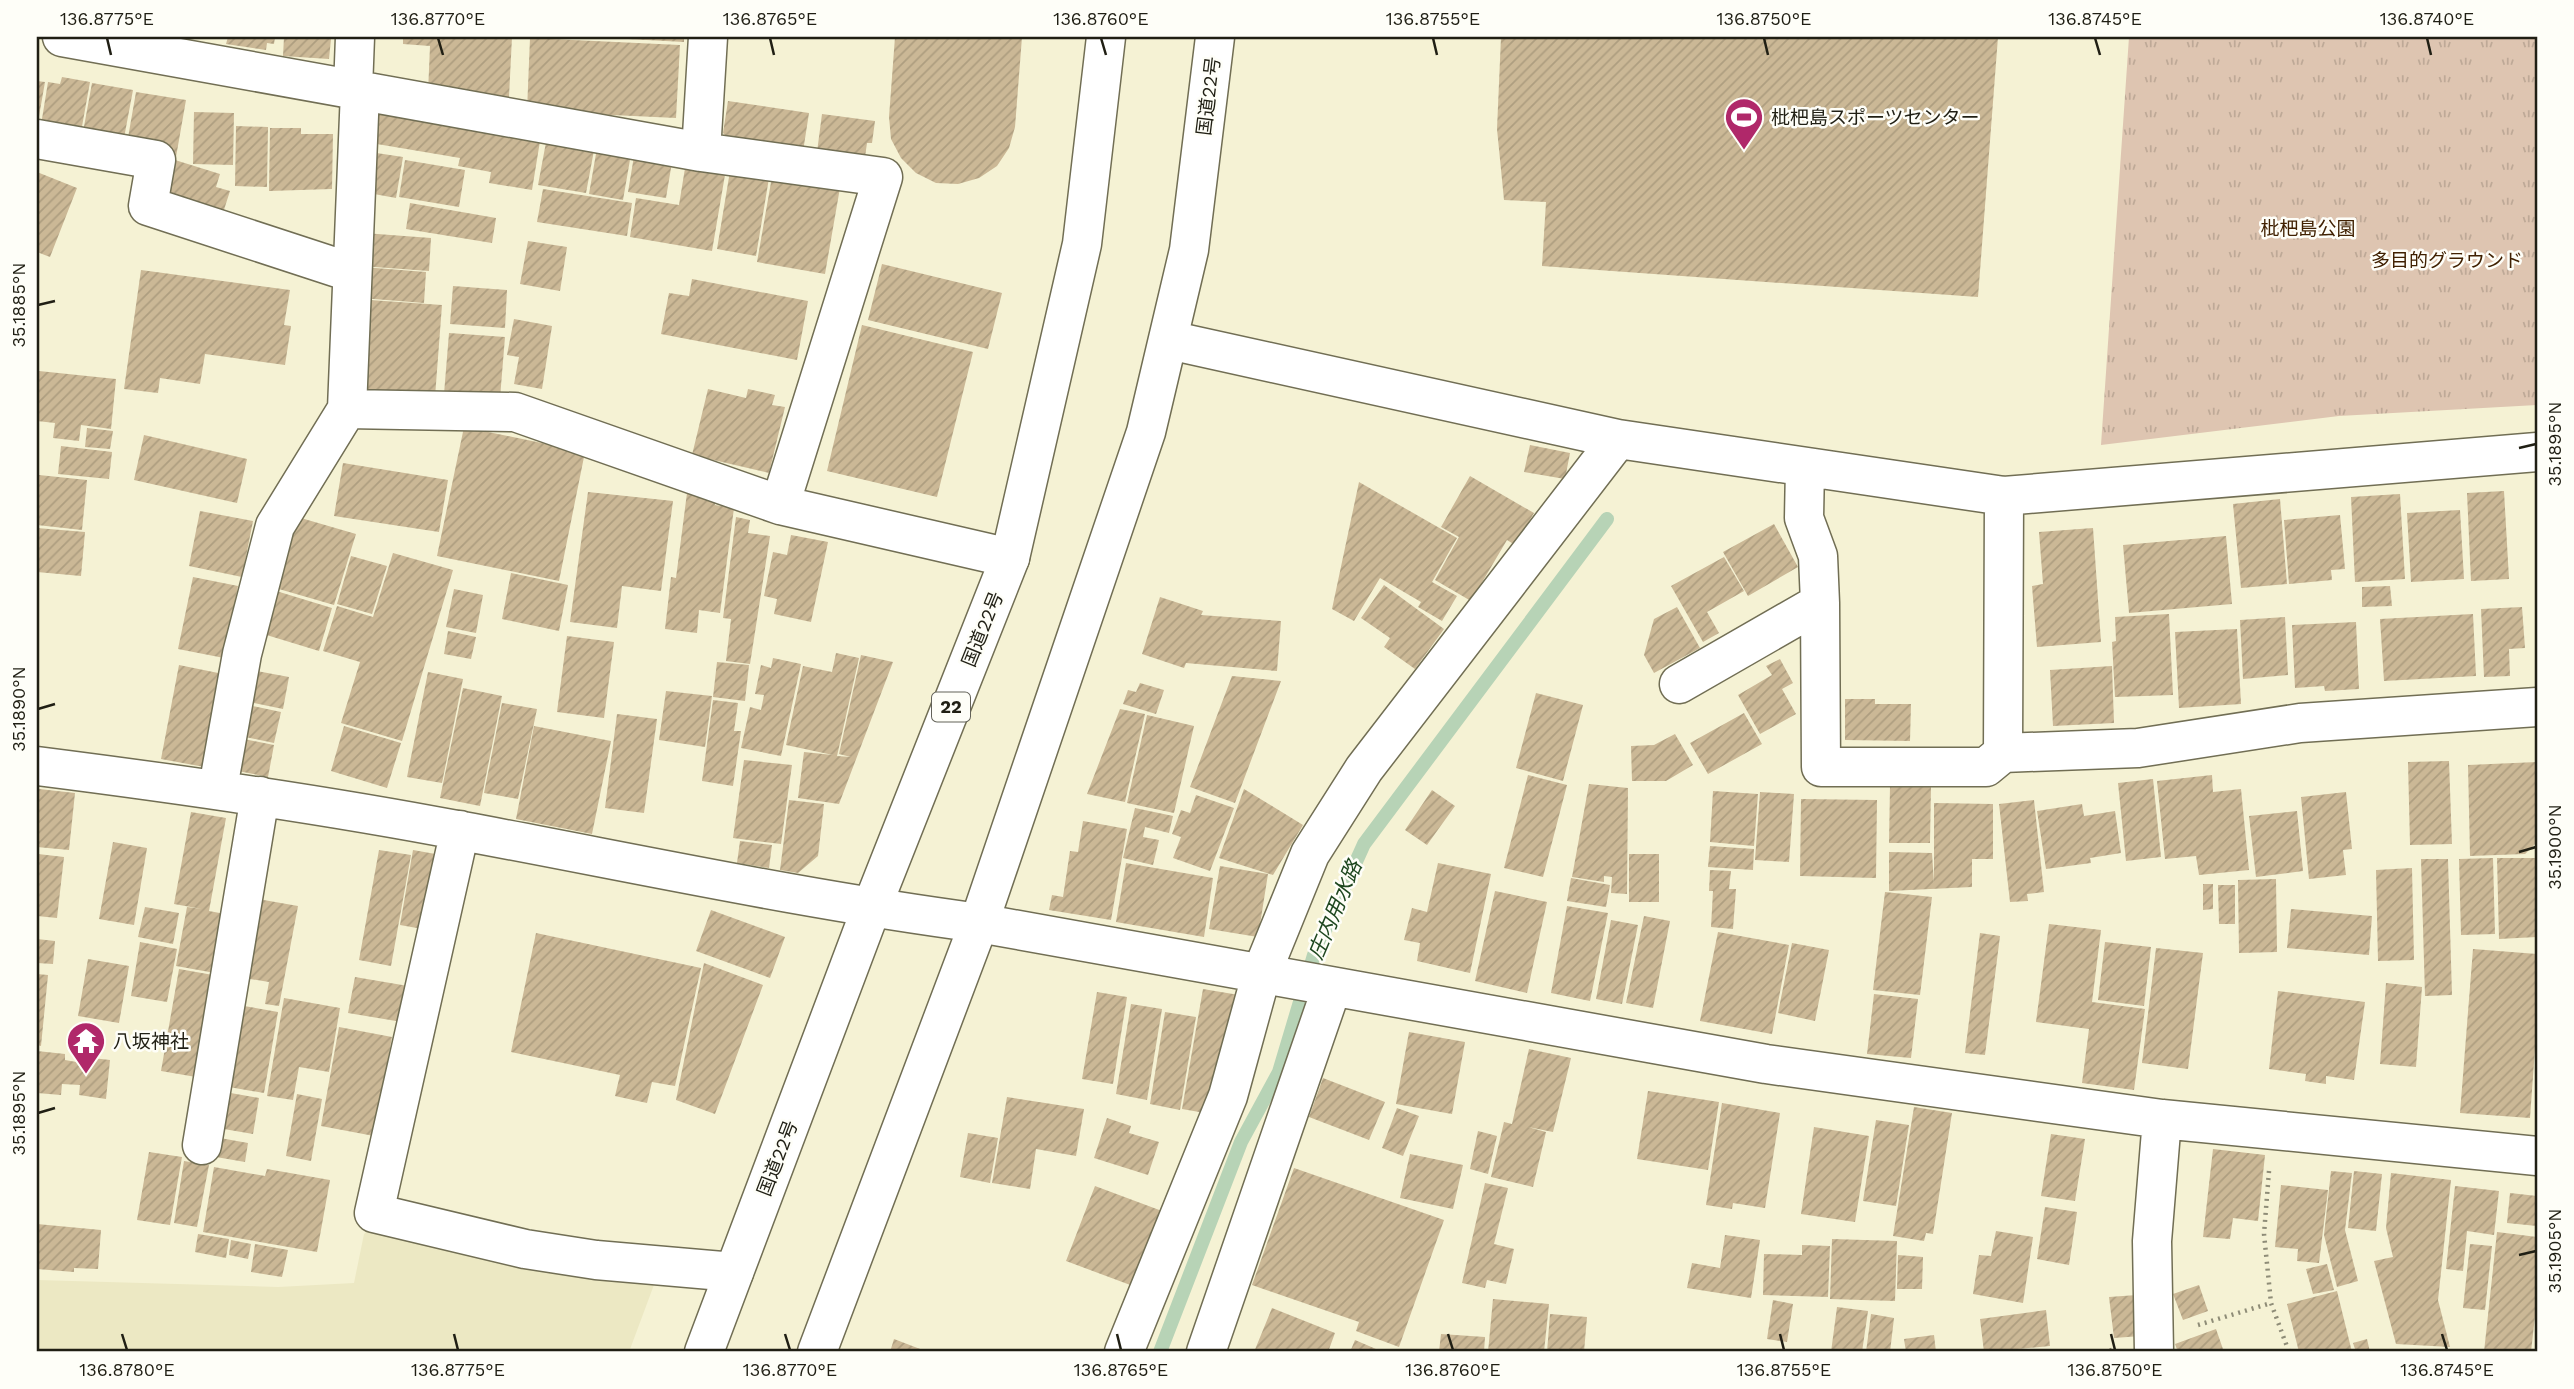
<svg xmlns="http://www.w3.org/2000/svg" width="2574" height="1389" font-family="'Work Sans','Noto Sans JP',sans-serif">
	<style>
		.built { fill: #ece8c3 }
		.park { fill: url(#park-tufts) }
		.lines { fill: none; stroke-linecap: round; stroke-linejoin: round }
		.stream { stroke: #b7d3b6; stroke-width: 14 }
		.building { fill: url(#building-hatch) }
		.minor-casing { stroke: #716e54; stroke-width: 41 }
		.highway-casing { stroke: #716e54; stroke-width: 41 }
		.path { stroke: #8e8c77; stroke-width: 4.5; stroke-dasharray: 2 5; stroke-linecap: butt }
		.minor { stroke: #fff; stroke-width: 38 }
		.highway { stroke: #fff; stroke-width: 38 }
		.ticks { fill: none; stroke: #201f14; stroke-width: 2.5 }
		.labels { text-anchor: middle; stroke-width: 5; stroke-linejoin: round; paint-order: stroke }
		.shield { fill: #fefef8; stroke: #636258; stroke-width: 2 }
		.shield-label { font-size: 18px; font-weight: bold; fill: #201f14 }
		.street-label { font-size: 19px; fill: #201f14; stroke: #fefef8 }
		.poi-label { font-size: 19px; fill: #201f14; stroke: #fefef8; text-anchor: start }
		.park-label { font-size: 19px; fill: #402001; stroke: #fefef8 }
		.water-label { font-size: 21px; font-style: italic; fill: #1e471f; stroke: #fefef8 }
		.neatline { fill: none; stroke: #201f14; stroke-width: 2.5 }
		.ticks-label { font-size: 18px; text-anchor: middle; fill: #201f14 }
	</style>
	<defs>
		<pattern id="park-tufts" width="24" height="20" patternUnits="userSpaceOnUse" patternTransform="scale(1.75)"><rect width="24" height="20" fill="#dec5b1"/><path d="M3 7l-1-3M5 7V3M7 7l1-3M15 17l-1-3M17 17v-4M19 17l1-3" fill="none" stroke="#bea997"/></pattern>
		<pattern id="building-hatch" width="6" height="6" patternUnits="userSpaceOnUse" patternTransform="scale(1.75)"><rect width="6" height="6" fill="#cbb896"/><path d="M-1 1l2-2M0 6l6-6M5 7l2-2" fill="none" stroke="#ae9e80"/></pattern>
	</defs>
	<rect width="100%" height="100%" fill="#f5f2d4"/>
	<path class="built" d="M379,1222L658,1274L629,1352H37V1280L278,1287L354,1283L364,1234Z"/>
	<path class="park" d="M2129,37H2537V405L2339,416L2101,445Z"/>
	<g class="lines">
		<path class="stream" d="M1160,1352L1241,1142L1279,1072L1314,955L1364,844L1607,519"/>
	</g>
	<path class="building" d="M228,37H275L274,44L267,43L266,50L226,44Z
		M284,37L331,39L329,59L283,56Z
		M403,37H512L509,97L428,93L430,46L403,44Z
		M628,37H684V42L628,39Z
		M895,37H1022L1015,127L1009,148L997,166L979,178L958,184L936,183L916,173L901,158L891,139L889,117Z
		M1501,37H1998L1978,297L1542,266L1546,202L1504,200L1497,129Z
		M530,38L680,45L676,118L527,111Z
		M62,77L90,82L81,132L41,125L48,82L60,84Z
		M37,81L45,82L38,122H37Z
		M92,83L133,90L124,138L83,132Z
		M136,92L186,100L176,157L126,149Z
		M728,101L809,113L802,158L738,148L723,133Z
		M384,109L541,135L532,190L489,183L491,172L458,166L460,158L365,142L368,123Z
		M194,112L234,113L233,165L193,164Z
		M822,114L875,121L872,143H867L864,164L817,152Z
		M236,126L268,127L267,187L235,186Z
		M270,128H301V134H333L332,189L269,191Z
		M547,137L595,145L586,193L538,185Z
		M597,148L631,154L623,200L589,194Z
		M370,152L403,157L396,198L363,192Z
		M634,156L672,162L666,198L628,192Z
		M175,160L220,174L216,187L230,191L222,216L163,198Z
		M405,160L465,170L459,207L399,197Z
		M686,162L726,169L712,251L630,237L636,198L679,205Z
		M730,171L769,178L756,256L717,249Z
		M773,171L841,182L825,274L757,262Z
		M37,172L77,188L50,257L37,252Z
		M543,189L632,203L627,236L537,222Z
		M410,203L496,218L492,243L406,229Z
		M364,233L431,238L429,271L361,266Z
		M528,241L567,247L560,291L520,284Z
		M882,264L1002,293L988,349L868,320Z
		M363,267L426,272L424,303L361,298Z
		M141,270L290,290L284,325L291,326L285,365L205,354L200,384L160,378L158,393L124,389Z
		M692,279L808,301L797,360L661,334L669,293L689,296Z
		M453,286L507,290L505,328L450,324Z
		M370,300L442,305L435,397L363,392Z
		M514,319L552,326L542,389L514,384L519,357L507,355Z
		M862,325L973,352L937,497L827,471Z
		M449,333L505,337L500,398L444,394Z
		M39,371L116,379L111,429L81,425L79,441L53,438L55,423L37,421Z
		M708,389L746,398L748,389L775,395L772,405L785,407L769,473L692,455Z
		M464,427L585,452L559,581L437,556Z
		M87,428L113,431L110,449L85,447Z
		M144,435L247,459L237,503L134,480Z
		M1530,445L1570,453L1565,479L1524,472Z
		M61,446L112,452L109,479L58,474Z
		M343,463L448,480L439,532L334,516Z
		M39,475L87,480L82,530L37,525Z
		M1470,476L1534,513L1515,545L1507,540L1471,601L1435,580L1459,537L1441,527Z
		M1359,482L1457,538L1432,582L1457,596L1442,621L1418,607L1421,602L1380,578L1354,621L1332,609Z
		M2504,491L2509,579L2471,581L2467,493Z
		M588,492L673,501L661,591L622,586L617,628L570,622Z
		M687,493L716,497L715,505L734,508L720,613L699,610L697,633L665,629L671,577L676,578Z
		M2400,494L2405,579L2355,582L2351,497Z
		M2280,499L2287,584L2241,588L2233,504Z
		M2460,510L2464,579L2411,582L2407,513Z
		M200,511L253,521L242,577L189,566Z
		M2340,515L2345,569L2331,570L2332,580L2289,584L2284,520Z
		M294,516L356,534L334,605L272,587Z
		M736,517L750,520L748,533L770,536L750,664L726,661L731,619L723,618Z
		M1774,524L1798,567L1748,596L1723,552Z
		M37,528L85,532L81,576L37,572Z
		M2093,528L2101,642L2037,647L2032,586L2043,584L2039,532Z
		M791,535L828,542L811,622L774,614L777,599L764,596L773,552L787,555Z
		M2226,536L2232,604L2129,613L2123,545Z
		M393,553L453,570L402,741L341,723L360,662L323,651L337,606L373,617Z
		M351,556L387,566L372,614L337,604Z
		M1724,557L1744,591L1707,612L1719,633L1703,642L1671,586Z
		M511,573L568,585L559,631L502,619Z
		M193,577L238,586L224,658L178,649Z
		M1384,585L1444,629L1415,669L1384,647L1390,638L1361,618Z
		M2390,586L2392,606L2362,607V587Z
		M454,589L483,595L476,633L446,627Z
		M273,590L332,608L319,651L260,633Z
		M1160,597L1203,611L1201,615L1281,621L1277,671L1186,663L1184,668L1142,654Z
		M1677,607L1700,648L1654,673L1644,655L1654,619Z
		M2522,607L2525,648L2509,649L2510,676L2484,677L2481,609Z
		M2169,614L2173,695L2115,697L2112,642L2116,641L2115,617Z
		M2473,614L2476,676L2384,681L2380,619Z
		M2285,617L2288,675L2243,679L2240,620Z
		M2356,622L2359,689L2325,691L2324,686L2295,688L2292,625Z
		M2237,629L2241,704L2179,708L2175,632Z
		M448,631L476,637L471,659L444,654Z
		M567,636L614,642L604,718L557,712Z
		M836,653L859,658L837,756L851,757L839,754L861,655L893,662L839,804L798,798L804,752L833,755L786,745L803,666L832,672Z
		M773,658L801,664L781,756L741,748L750,707L761,710L764,695L755,694L761,665L771,668Z
		M1780,659L1793,683L1782,689L1796,714L1760,734L1738,695L1772,675L1766,666Z
		M717,662L749,665L745,701L713,697Z
		M179,665L228,675L210,768L161,759Z
		M2112,666L2114,723L2053,726L2050,670Z
		M251,670L289,677L283,709L244,701Z
		M428,672L463,679L442,783L407,777Z
		M1232,676L1281,681L1235,803L1190,787Z
		M1140,683L1164,690L1156,714L1123,704L1128,690L1136,692Z
		M463,688L502,696L480,806L440,798Z
		M666,691L712,696L705,747L659,740Z
		M1536,693L1583,705L1563,781L1516,768Z
		M1845,699H1875V704H1911L1910,741L1845,740Z
		M713,700L738,703L734,731H741L733,786L702,781Z
		M502,703L537,709L518,799L484,793Z
		M243,704L281,712L274,743L236,735Z
		M1120,709L1145,714L1125,802L1087,794Z
		M1744,713L1762,744L1708,774L1690,743Z
		M617,714L657,719L644,813L605,808Z
		M1147,715L1194,726L1174,813L1127,803Z
		M344,726L401,743L387,788L331,771Z
		M534,726L611,741L592,834L516,819Z
		M1675,734L1693,765L1666,781H1632L1631,746L1654,745Z
		M239,738L274,745L268,777L238,771Z
		M744,760L792,765L781,844L733,838Z
		M2449,761L2452,844L2410,845L2408,762Z
		M2537,762V842L2525,854L2470,856L2468,765Z
		M1528,775L1567,785L1543,877L1504,868Z
		M2212,775L2213,792L2241,789L2249,870L2199,875L2196,856L2165,859L2157,781Z
		M2153,779L2161,857L2126,861L2118,783Z
		M1589,784L1628,788L1627,894L1611,893L1612,877L1604,876V882L1572,877Z
		M1890,786H1931L1930,843H1889Z
		M39,789L75,793L69,850L37,847Z
		M1244,789L1303,825L1273,875L1219,858Z
		M1432,790L1455,806L1427,845L1405,830Z
		M1713,791L1758,794L1754,846L1710,842Z
		M1760,792L1794,794L1789,862L1755,860Z
		M2346,792L2352,849L2343,850L2346,875L2309,879L2301,797Z
		M1196,795L1234,808L1210,871L1173,858L1181,837L1172,834L1181,810L1190,813Z
		M1801,799L1877,800L1876,878L1800,876Z
		M789,800L824,804L818,856L798,873L780,870Z
		M2034,800L2044,892L2027,894L2028,901L2010,902L1999,804Z
		M1934,803L1993,804V859H1972V887L1889,891V852L1932,853L1934,883Z
		M2082,804L2084,816L2115,811L2121,853L2090,858L2091,863L2046,869L2037,811Z
		M1135,808L1173,816L1169,833L1145,827L1143,837L1159,840L1153,865L1123,858Z
		M2297,811L2303,871L2256,877L2249,816Z
		M191,812L226,818L209,911L225,914L215,973L176,966L187,907L202,909L174,904Z
		M1083,821L1127,829L1111,920L1049,910L1052,895L1063,897L1070,851L1078,852Z
		M740,841L772,845L769,868L737,863Z
		M113,842L147,848L134,925L99,919Z
		M1710,846L1754,849L1753,870L1708,867Z
		M379,850L411,855L391,966L359,960Z
		M413,850L441,855L428,930L400,925Z
		M38,854L64,857L57,918L37,916Z
		M1629,854H1659V902H1629Z
		M2493,858L2495,934L2461,935L2459,859Z
		M2497,858H2537V937L2499,939Z
		M2421,859H2448L2452,995L2425,996Z
		M1126,863L1213,878L1204,937L1116,922Z
		M1438,863L1491,874L1470,973L1417,961L1420,943L1404,940L1412,908L1427,912Z
		M1220,866L1268,874L1258,937L1209,929Z
		M2412,868L2414,960L2378,961L2376,870Z
		M1710,870L1731,871L1729,889H1736L1733,929L1711,927L1713,891H1709Z
		M1571,878L1610,885L1606,907L1567,901Z
		M2276,879L2277,952L2239,953L2238,880Z
		M2203,884H2213V909L2203,910Z
		M2218,885H2235V924H2219Z
		M1495,891L1547,902L1527,993L1475,981Z
		M1885,892L1932,897L1920,995L1873,990Z
		M258,899L298,906L279,1006L265,1004L269,982L244,978Z
		M1567,906L1608,913L1590,1001L1551,993Z
		M145,907L179,913L173,944L138,937Z
		M2291,909L2372,916L2369,955L2287,948Z
		M711,910L785,937L770,978L696,951Z
		M1644,916L1670,921L1653,1008L1626,1003Z
		M1611,920L1638,925L1622,1004L1596,999Z
		M2049,924L2101,930L2092,1002L2145,1009L2134,1090L2082,1083L2089,1029L2036,1022Z
		M1718,932L1789,945L1772,1034L1700,1021Z
		M536,933L701,968L675,1086L652,1082L647,1103L615,1096L620,1075L511,1052Z
		M1980,933L2000,936L1985,1055L1965,1053Z
		M37,939L55,941L53,964L37,963Z
		M140,942L177,949L167,1002L131,996Z
		M2105,942L2151,947L2144,1006L2098,1000Z
		M1792,943L1829,950L1815,1021L1778,1013Z
		M2156,948L2203,953L2188,1069L2142,1063Z
		M2473,949L2537,954V1021L2530,1118L2460,1113Z
		M88,959L129,966L119,1023L78,1016Z
		M704,963L763,985L715,1114L676,1100Z
		M179,969L213,975L196,1077L161,1071Z
		M37,974L48,975L41,1046L37,1045Z
		M355,977L408,986L402,1022L348,1013Z
		M2386,983L2422,987L2416,1067L2380,1064Z
		M1203,989L1239,995L1205,1113L1182,1109Z
		M2278,991L2365,1002L2354,1080L2326,1076V1084L2305,1081L2306,1074L2269,1069Z
		M1097,992L1127,997L1113,1084L1082,1079Z
		M1874,994L1918,999L1911,1058L1867,1054Z
		M284,998L340,1008L329,1072L299,1067L293,1100L267,1096Z
		M1131,1004L1162,1009L1147,1100L1116,1094Z
		M244,1006L278,1012L264,1093L229,1087Z
		M1165,1012L1196,1017L1180,1110L1150,1104Z
		M339,1027L392,1037L374,1136L321,1126Z
		M1409,1032L1465,1042L1452,1114L1396,1104Z
		M1529,1049L1571,1058L1553,1132L1528,1127L1546,1132L1533,1187L1491,1177L1504,1122L1512,1124Z
		M37,1051L65,1054V1060L82,1063L83,1057L110,1060L106,1099L79,1095L80,1085L62,1084L61,1095L37,1093Z
		M1323,1078L1385,1102L1369,1140L1309,1117Z
		M1648,1091L1719,1102L1708,1170L1637,1159Z
		M225,1092L259,1098L253,1134L218,1128Z
		M297,1094L322,1099L311,1161L286,1156Z
		M1007,1097L1084,1109L1076,1156L1036,1149L1030,1189L992,1183Z
		M1722,1103L1780,1113L1765,1208L1733,1203L1732,1209L1706,1205Z
		M1914,1107L1952,1113L1933,1234L1926,1233L1924,1241L1893,1236Z
		M1397,1108L1419,1116L1403,1156L1382,1148Z
		M1107,1118L1131,1126L1129,1133L1159,1142L1148,1175L1094,1158Z
		M1876,1120L1909,1125L1896,1206L1863,1201Z
		M1814,1127L1869,1136L1855,1222L1801,1214Z
		M1478,1131L1497,1136L1488,1174L1470,1169Z
		M968,1133L998,1138L990,1183L960,1177Z
		M2051,1134L2085,1139L2075,1201L2041,1196Z
		M220,1138L248,1143L245,1162L216,1157Z
		M2213,1149L2265,1155L2258,1221L2233,1218L2230,1239L2203,1237Z
		M149,1152L182,1157L170,1225L137,1220Z
		M1410,1154L1463,1165L1453,1209L1400,1198Z
		M184,1161L209,1165L197,1227L174,1223Z
		M214,1167L265,1176L267,1169L330,1180L317,1252L203,1232Z
		M1294,1168L1444,1220L1399,1347L1356,1331L1359,1322L1252,1285Z
		M2331,1171L2352,1173L2345,1230L2358,1281L2337,1287L2324,1235Z
		M2354,1171L2382,1174L2376,1231L2348,1228Z
		M2391,1173L2451,1180L2438,1300L2450,1347L2396,1344L2374,1261L2393,1257L2386,1228Z
		M1485,1183L1508,1188L1494,1244L1514,1249L1506,1284L1487,1280L1485,1288L1462,1283Z
		M2281,1185L2328,1190L2319,1263L2297,1261L2298,1249L2275,1247Z
		M1095,1186L1170,1214L1141,1289L1066,1261Z
		M2455,1186L2499,1191L2494,1235L2467,1231L2463,1271L2446,1269Z
		M2510,1193L2537,1196V1226L2507,1223Z
		M2045,1207L2077,1212L2069,1265L2037,1259Z
		M37,1224L101,1230L98,1269L74,1268V1272L37,1269Z
		M1996,1231L2033,1237L2023,1303L1973,1294L1979,1255L1991,1256Z
		M2497,1232L2537,1237V1298L2531,1352H2484Z
		M198,1234L229,1239L226,1258L195,1252Z
		M1725,1235L1760,1240L1751,1298L1687,1288L1692,1263L1720,1268Z
		M1832,1239L1897,1241L1895,1301L1830,1299Z
		M231,1240L251,1244L248,1259L229,1255Z
		M255,1244L288,1250L282,1277L251,1272Z
		M2470,1244L2492,1246L2485,1310L2463,1308Z
		M1802,1245L1830,1246L1828,1297L1763,1295L1764,1254L1802,1255Z
		M1898,1255L1923,1257L1922,1289H1897Z
		M2327,1264L2334,1290L2313,1294L2306,1269Z
		M2199,1285L2208,1311L2183,1320L2173,1294Z
		M2337,1291L2352,1352H2299L2287,1304Z
		M2137,1295L2141,1336L2114,1338L2109,1297Z
		M1493,1299L1549,1304L1544,1352H1488Z
		M1773,1300L1793,1304L1787,1342L1767,1339Z
		M1837,1307L1868,1311L1862,1352H1831Z
		M1272,1308L1335,1333L1328,1352H1254Z
		M2046,1310L2050,1346L1984,1352L1980,1319Z
		M1550,1314L1587,1317L1584,1352H1547Z
		M1871,1314L1894,1318L1890,1352H1866Z
		M2216,1329L2224,1352H2178L2175,1344Z
		M1441,1334L1485,1337L1484,1352H1439Z
		M1934,1335L1936,1352H1906L1904,1339Z
		M894,1339L928,1352H890Z
		M2367,1339L2370,1352H2356L2353,1343Z
		M1355,1340L1383,1352H1350Z"/>
	<g class="lines">
		<g class="minor-casing">
			<path id="minor" d="M62,37L701,152L883,177L780,505
				M353,89L355,37
				M37,139L156,160L148,206L350,272
				M701,152L708,37
				M1169,340L1618,439L2004,496L2537,452
				M347,409L515,412L780,505L1010,558
				M1805,467L1804,518L1818,556L1820,603L1821,767H1986L2003,753
				M2004,496L2003,753L2138,748L2300,723L2537,707
				M1679,684L1820,603
				M37,766C179,784 321,804 462,831C634,863 805,900 979,923L1766,1064L2162,1119L2537,1156
				M218,788L242,654L275,526L347,409L360,91
				M460,830L374,1213L525,1249L596,1260L734,1272
				M202,1145L260,796
				M1124,1352L1228,1096L1262,972L1310,854L1364,769L1618,439
				M1206,1352L1332,987
				M2154,1352L2152,1241L2162,1119"/>
		</g>
		<g class="highway-casing">
			<path id="highway" d="M704,1352L871,909L1010,558L1082,244L1106,37
				M817,1352L979,923L1146,432L1189,250L1215,37"/>
		</g>
		<path class="path" d="M2269,1171L2264,1234L2271,1303L2289,1352
			M2198,1325L2271,1303
			M2103,1352L2112,1350"/>
		<use href="#minor" class="minor"/>
		<use href="#highway" class="highway"/>
	</g>
	<path class="ticks" d="M107,38L111,55M438,38L443,55M770,38L774,55M1101,38L1106,55M1433,38L1437,55M1764,38L1768,55M2095,38L2100,55M2427,38L2431,55M38,305L55,301M2519,448L2536,444M38,709L55,704M2519,852L2536,847M38,1113L55,1108M2519,1255L2536,1251M122,1334L127,1350M454,1334L458,1350M785,1334L790,1350M1117,1334L1121,1350M1448,1334L1453,1350M1780,1334L1784,1350M2111,1334L2115,1350M2442,1334L2447,1350"/>
	<defs>
		<g id="stadium-pin" transform="scale(2.0125)"><path d="M0 17L-7.5 6A9.5 9.5 0 1 1 7.5 6Z" fill="#b0286a" stroke="#fefef8"/><path d="M0-5a6.5 5 0 1 0 0 10a6.5 5 0 1 0 0-10ZM-3.5-1.8h7v3.6h-7Z" fill="#fff"/></g>
		<g id="temple-pin" transform="scale(2.0125)"><path d="M0 17L-7.5 6A9.5 9.5 0 1 1 7.5 6Z" fill="#b0286a" stroke="#fefef8"/><path d="M0-6L5-2H3V0L6.5 2.5H4V6H1.5V3h-3V6H-4V2.5H-6.5L-3 0V-2H-5Z" fill="#fff"/></g>
	</defs>
	<g fill-rule="evenodd">
		<use href="#stadium-pin" x="1744" y="117"/>
		<use href="#temple-pin" x="86" y="1041"/>
	</g>
	<g class="labels">
		<rect class="shield" x="932" y="692.5" width="38" height="29" rx="5"/>
		<g class="shield-label">
			<text x="951" y="713">22</text>
		</g>
		<g class="street-label">
			<text transform="translate(1208 96) rotate(-83)" y="7">国道22号</text>
			<text transform="translate(982 629) rotate(-68)" y="7">国道22号</text>
			<text transform="translate(777 1158) rotate(-69)" y="7">国道22号</text>
		</g>
		<g class="poi-label">
			<text x="1771" y="124">枇杷島スポーツセンター</text>
			<text x="113" y="1048">八坂神社</text>
		</g>
		<g class="park-label">
			<text x="2308" y="235">枇杷島公園</text>
			<text x="2447" y="267">多目的グラウンド</text>
		</g>
		<g class="water-label">
			<text transform="translate(1335 910) rotate(-67)" y="7">庄内用水路</text>
		</g>
	</g>
	<rect width="2574" height="1389" fill="none" stroke="#fefef8" stroke-width="77"/>
	<rect x="38" y="38" width="2498" height="1312" class="neatline"/>
	<g class="ticks-label">
		<text x="107" y="25">136.8775°E</text>
		<text x="438" y="25">136.8770°E</text>
		<text x="770" y="25">136.8765°E</text>
		<text x="1101" y="25">136.8760°E</text>
		<text x="1433" y="25">136.8755°E</text>
		<text x="1764" y="25">136.8750°E</text>
		<text x="2095" y="25">136.8745°E</text>
		<text x="2427" y="25">136.8740°E</text>
		<text transform="translate(19 305) rotate(-90)" y="6">35.1885°N</text>
		<text transform="translate(2555 444) rotate(-90)" y="6">35.1895°N</text>
		<text transform="translate(19 709) rotate(-90)" y="6">35.1890°N</text>
		<text transform="translate(2555 847) rotate(-90)" y="6">35.1900°N</text>
		<text transform="translate(19 1113) rotate(-90)" y="6">35.1895°N</text>
		<text transform="translate(2555 1251) rotate(-90)" y="6">35.1905°N</text>
		<text x="127" y="1376">136.8780°E</text>
		<text x="458" y="1376">136.8775°E</text>
		<text x="790" y="1376">136.8770°E</text>
		<text x="1121" y="1376">136.8765°E</text>
		<text x="1453" y="1376">136.8760°E</text>
		<text x="1784" y="1376">136.8755°E</text>
		<text x="2115" y="1376">136.8750°E</text>
		<text x="2447" y="1376">136.8745°E</text>
	</g>
</svg>
